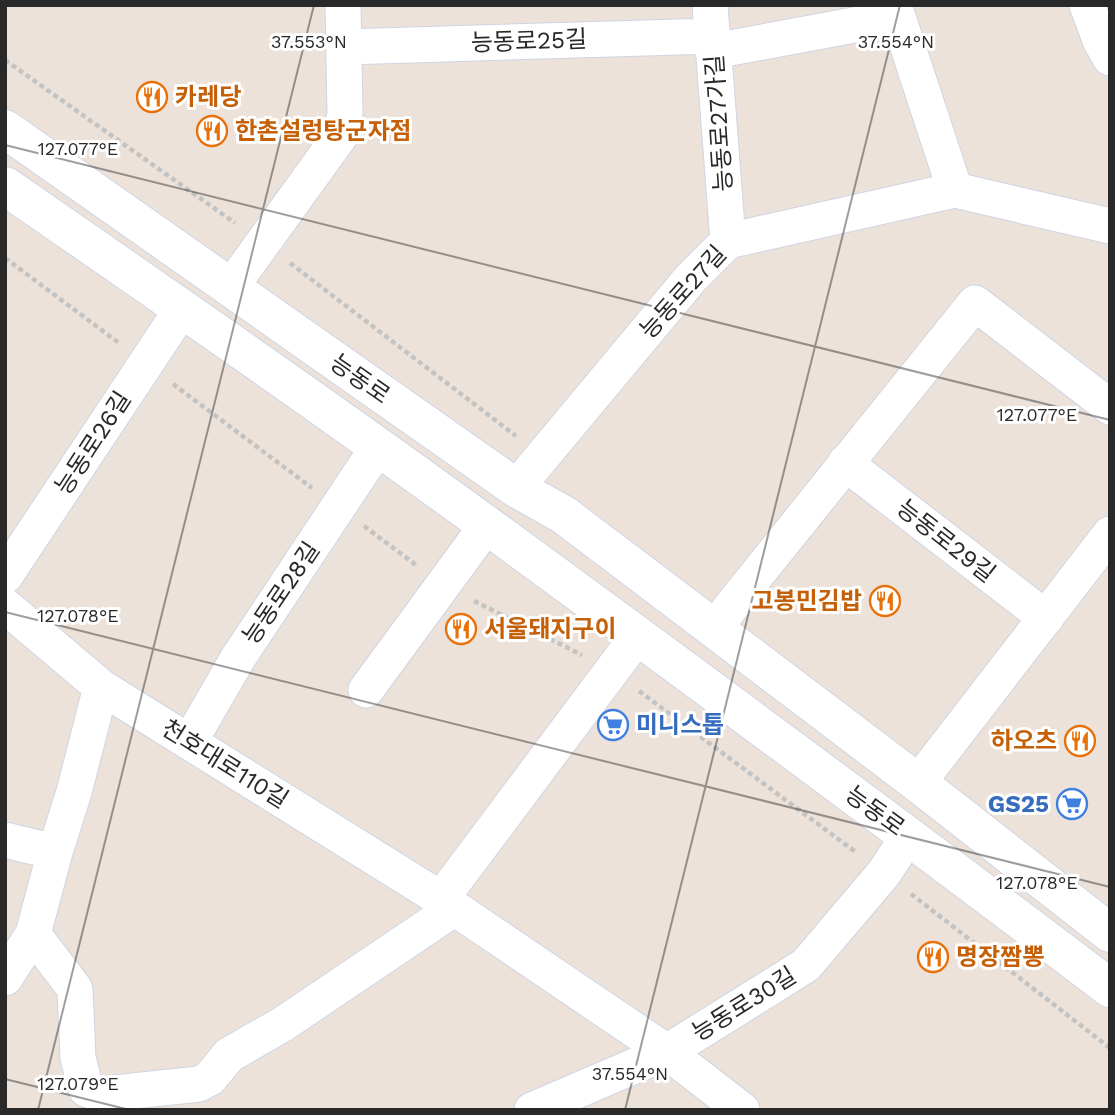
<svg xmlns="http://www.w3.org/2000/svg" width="1115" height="1115" font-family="'Work Sans','Noto Sans KR',sans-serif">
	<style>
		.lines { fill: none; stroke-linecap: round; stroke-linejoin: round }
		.minor-casing { stroke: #cfd5e3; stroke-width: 37 }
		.secondary-casing { stroke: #cfd5e3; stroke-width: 40 }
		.path { stroke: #c3c3c3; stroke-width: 4.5; stroke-dasharray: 5 3.5; stroke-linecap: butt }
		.minor { stroke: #fff; stroke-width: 35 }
		.secondary { stroke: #fff; stroke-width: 38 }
		.ticks { fill: none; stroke: #292929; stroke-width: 2; stroke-opacity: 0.45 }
		.labels { text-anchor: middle; stroke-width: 6; stroke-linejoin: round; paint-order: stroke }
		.street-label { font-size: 24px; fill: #292929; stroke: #fff }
		.food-label { font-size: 24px; font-weight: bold; fill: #c56008; stroke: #fff; text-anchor: start }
		.shop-label { font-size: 24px; font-weight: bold; fill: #366cbe; stroke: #fff; text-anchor: start }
		.ticks-label { font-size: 18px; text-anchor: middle; fill: #292929; stroke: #fff; stroke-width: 6; stroke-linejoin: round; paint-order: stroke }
	</style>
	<rect width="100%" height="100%" fill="#ece2da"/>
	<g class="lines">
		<g class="minor-casing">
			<path id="minor" d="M710,5L728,241
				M894,5L955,190
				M1087,5L1100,40L1110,58
				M344,47L713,36
				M714,51L897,17
				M231,287L340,136L345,114L343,5
				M845,463L1046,618
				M516,488L691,278L728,241L955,190L1110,226
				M5,576L182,309
				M5,606L101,687L441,899L667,1052L742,1110
				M715,629L730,608L975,303L1110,407
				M366,690L487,525
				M190,741L238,658L378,447
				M918,783L1110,534
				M5,840L55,852
				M441,899L637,637
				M33,934L75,989L78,1058L86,1089L94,1092L105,1094L199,1084L210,1078L229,1055L283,1024L455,908
				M5,978L33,934L55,852L74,792L101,687
				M532,1110L667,1052L806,965L884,873L909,835"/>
		</g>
		<g class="secondary-casing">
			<path id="secondary" d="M5,129L516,488L564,515L918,783L1110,933
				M5,186C167,298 329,410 488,526C696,678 904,832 1110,988"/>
		</g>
		<path class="path" d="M5,60L235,223
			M5,258L119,343
			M290,263L516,436
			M173,384L312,488
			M364,526L416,565
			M474,601L582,655
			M639,691L857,853
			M911,894L1110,1048"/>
		<use href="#minor" class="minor"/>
		<use href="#secondary" class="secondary"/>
	</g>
	<path class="ticks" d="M5,145L1110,420M5,612L1110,887M5,1079L130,1110M38,1110L314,5M625,1110L900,5"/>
	<defs>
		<g id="restaurant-ring" transform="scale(1.575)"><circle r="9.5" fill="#fff" stroke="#e8710a" stroke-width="1.5"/><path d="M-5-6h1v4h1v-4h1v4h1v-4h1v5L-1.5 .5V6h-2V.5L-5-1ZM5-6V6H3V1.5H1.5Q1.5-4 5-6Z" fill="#e8710a"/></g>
		<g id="supermarket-ring" transform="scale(1.575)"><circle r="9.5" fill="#fff" stroke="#3f7fe0" stroke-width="1.5"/><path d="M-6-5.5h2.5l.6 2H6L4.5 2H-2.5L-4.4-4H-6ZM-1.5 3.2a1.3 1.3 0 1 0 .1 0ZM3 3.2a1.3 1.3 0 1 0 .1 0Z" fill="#3f7fe0"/></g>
	</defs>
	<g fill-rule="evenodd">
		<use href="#restaurant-ring" x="152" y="97"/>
		<use href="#restaurant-ring" x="212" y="131"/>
		<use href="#restaurant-ring" x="885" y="601"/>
		<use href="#restaurant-ring" x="461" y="629"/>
		<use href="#supermarket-ring" x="613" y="725"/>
		<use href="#restaurant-ring" x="1080" y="741"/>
		<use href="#supermarket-ring" x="1072" y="804"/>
		<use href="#restaurant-ring" x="933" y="957"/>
	</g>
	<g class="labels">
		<g class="street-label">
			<text transform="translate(529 41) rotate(-2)" y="8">능동로25길</text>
			<text transform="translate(719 123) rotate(-94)" y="8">능동로27가길</text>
			<text transform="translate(683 292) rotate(-48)" y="8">능동로27길</text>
			<text transform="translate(360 379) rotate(35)" y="8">능동로</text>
			<text transform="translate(93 443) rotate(-57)" y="8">능동로26길</text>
			<text transform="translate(946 541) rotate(38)" y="8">능동로29길</text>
			<text transform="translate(281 593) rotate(-56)" y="8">능동로28길</text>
			<text transform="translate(225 764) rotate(32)" y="8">천호대로110길</text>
			<text transform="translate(875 811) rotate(36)" y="8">능동로</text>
			<text transform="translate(744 1004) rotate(-32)" y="8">능동로30길</text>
		</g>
		<g class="food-label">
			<text x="175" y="105">카레당</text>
			<text x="235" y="139">한촌설렁탕군자점</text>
			<text x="862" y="609" text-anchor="end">고봉민김밥</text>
			<text x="484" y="637">서울돼지구이</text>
			<text x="1057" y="749" text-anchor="end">하오츠</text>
			<text x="956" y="965">명장짬뽕</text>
		</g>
		<g class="shop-label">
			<text x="636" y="733">미니스톱</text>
			<text x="1049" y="812" text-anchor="end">GS25</text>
		</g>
	</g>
	<g class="ticks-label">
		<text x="309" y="48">37.553°N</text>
		<text x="896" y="48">37.554°N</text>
		<text x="78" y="155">127.077°E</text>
		<text x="1037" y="421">127.077°E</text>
		<text x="78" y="622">127.078°E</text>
		<text x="1037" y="889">127.078°E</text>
		<text x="630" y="1080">37.554°N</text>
		<text x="78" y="1090">127.079°E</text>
	</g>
	<rect width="1115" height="1115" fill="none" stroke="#292929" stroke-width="14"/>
</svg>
